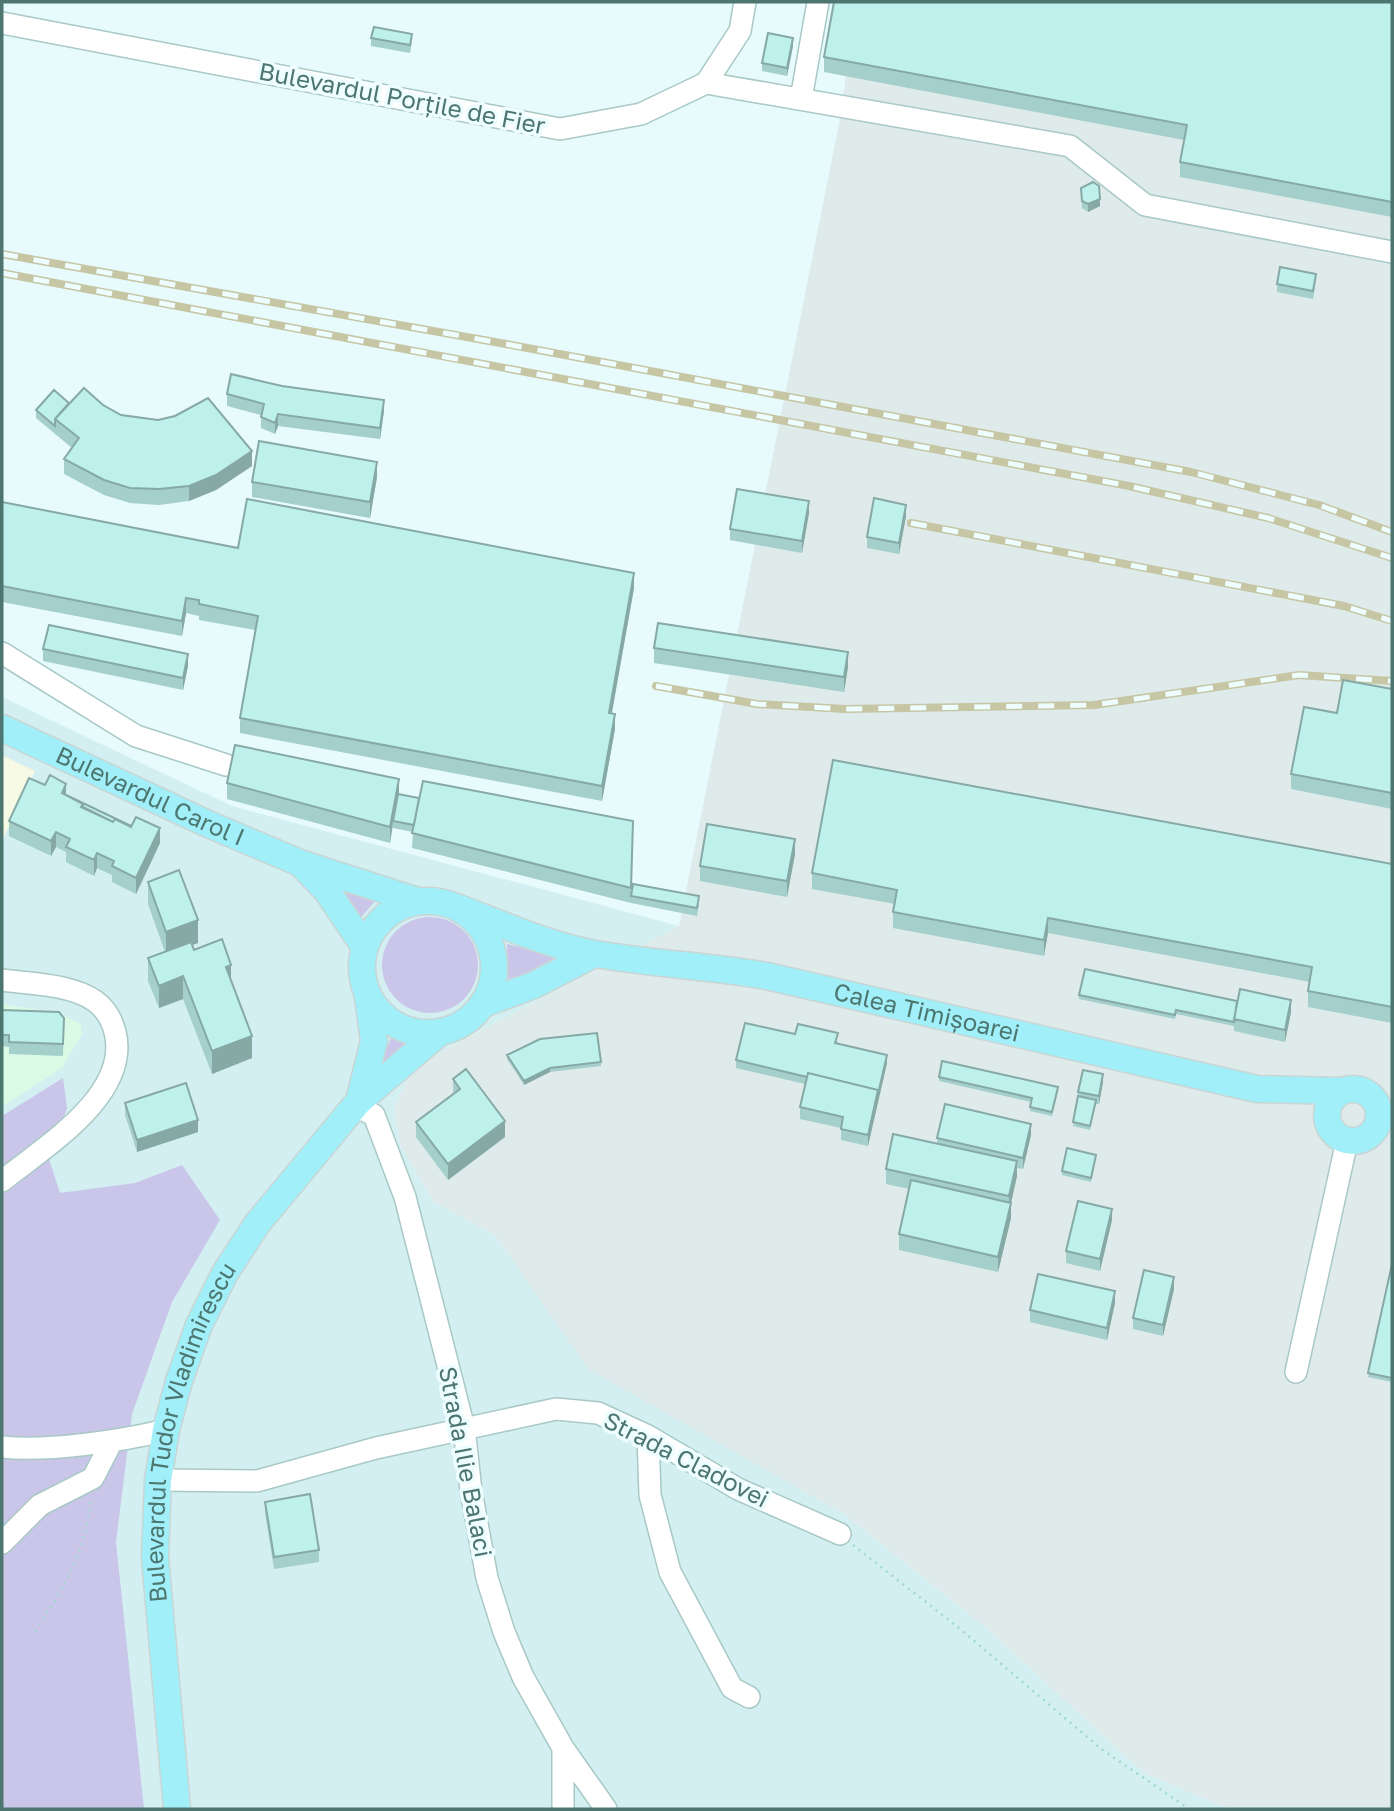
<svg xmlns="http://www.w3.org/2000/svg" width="1394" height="1811" font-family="'Golos Text',sans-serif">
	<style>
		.residential { fill: #d3eff1 }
		.industrial { fill: #deebea }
		.education { fill: #f6f9e4 }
		.medical { fill: #dbfae6 }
		.green { fill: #c9c6ea }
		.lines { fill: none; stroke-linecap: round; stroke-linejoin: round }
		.minor-casing { stroke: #a8c9c6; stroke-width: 24 }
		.major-casing { stroke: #c9d6d4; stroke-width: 29 }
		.path { stroke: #a2d7d0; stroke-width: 2.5; stroke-dasharray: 2 5; stroke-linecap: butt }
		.minor { stroke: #fff; stroke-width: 21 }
		.major { stroke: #a1eff9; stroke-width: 26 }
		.rail-casing { stroke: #c6c6a5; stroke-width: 8 }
		.rail { stroke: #eefdff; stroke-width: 5; stroke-dasharray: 16; stroke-linecap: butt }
		.wall { fill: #a4cfcb }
		.shaded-wall { fill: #86a9a5 }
		.building { fill: #bff1ec; stroke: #86a9a5; stroke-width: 2 }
		.labels { text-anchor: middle; stroke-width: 7; stroke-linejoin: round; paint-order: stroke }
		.street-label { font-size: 24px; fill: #4c766f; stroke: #eefdff }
	</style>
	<rect width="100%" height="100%" fill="#e7fafc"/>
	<path class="residential" d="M2,697L232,806L679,926L414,1066L394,1108L400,1145L434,1202L495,1235L589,1369L844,1514L985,1627L1144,1773L1229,1809H2Z"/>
	<path class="industrial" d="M857,2H1392V1809H1229L1144,1773L985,1627L844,1514L588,1369L495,1235L434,1202L400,1145L394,1108L414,1066L679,926L839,124Z"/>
	<path class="education" d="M2,755L35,771L2,841Z"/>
	<path class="medical" d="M2,1004L61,1014L81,1024L82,1034L62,1068L2,1107Z"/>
	<path class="green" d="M326,876L376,900L357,922Z
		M382 965a48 48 0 1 1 96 0a48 48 0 1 1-96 0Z
		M507,944L538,952L583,956L508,979Z
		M391,1038L410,1044L379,1066Z
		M63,1078L67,1108L49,1159L60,1193L135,1183L182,1165L220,1220L172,1302L132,1414L116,1542L144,1809H2V1116Z"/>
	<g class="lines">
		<g class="minor-casing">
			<path id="minor" d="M2,23L560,129L641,114L706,83L740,31L745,2
				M706,83L1070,146L1145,205L1392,252
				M801,99L818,2
				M2,653L136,736L226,765
				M2,980C31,984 70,984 95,1001C106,1009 112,1020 115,1032C131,1095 44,1147 2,1181
				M355,1106L374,1115L405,1197L464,1428L471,1491L487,1578L504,1632L523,1677L563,1748L606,1809
				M1296,1372L1347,1141
				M648,1436L650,1495L670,1572L732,1688L749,1697
				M2,1447C46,1452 122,1441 166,1430
				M158,1480L257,1481L376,1448L556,1409L598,1413L648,1436L738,1489L840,1534
				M2,1543L40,1505L93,1478L112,1441
				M563,1748V1809"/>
		</g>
		<g class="major-casing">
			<g id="major">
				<path id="s1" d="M2,728L208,824L300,863L418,901"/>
				<path d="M301,864L327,891L364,946"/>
				<circle cx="428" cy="967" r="66"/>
				<path id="s2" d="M459,908C501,924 553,947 596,954C653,964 710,966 767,976L1257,1089L1341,1091"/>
				<path d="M483,1004L534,985L594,954"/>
				<circle cx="1353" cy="1115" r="26"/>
				<path d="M359,1101L374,1041L368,997"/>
				<path id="s3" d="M177,1809L155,1557L158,1480L166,1430L179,1381L199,1325L225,1273L257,1224L359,1101L440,1032"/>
			</g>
		</g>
		<path class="path" d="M460,1030L475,1022
			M853,1545L959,1628L1100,1748L1189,1809
			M35,1631C65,1587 85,1553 91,1499"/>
		<use href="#minor" class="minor"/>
		<use href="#major" class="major"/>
		<g class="rail-casing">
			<path id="rail" d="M2,254L506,344L1191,472L1319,505L1392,532
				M2,273L1129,486L1268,518L1392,558
				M911,523L1344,606L1392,621
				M656,686L757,704L845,709L1094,705L1299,675L1392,681"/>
		</g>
		<use href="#rail" class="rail"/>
	</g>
	<path class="wall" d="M1392,2V217L1180,177V162L1184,140L824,72V57Z
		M371,38L412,42L410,53L371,46Z
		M793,46L787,76L762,71V63Z
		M1081,188L1100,206L1088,212L1082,208Z
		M1316,281L1313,299L1277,292V284Z
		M227,394L384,411L380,439L278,426L275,434L261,428V415L227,406Z
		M69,403L103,405L121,415L252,466L216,490L189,501L159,505L130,503L104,495L64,474V459L72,448L36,418V410Z
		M377,477L370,518L252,497V482Z
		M2,502L238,548L634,588L612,713L615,729L602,801L240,733V718L255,630L199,620V616L186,613L182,636L2,602Z
		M809,513L802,553L730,540V529Z
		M906,516L899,554L867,548V537Z
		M654,648L848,667L844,692L654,663Z
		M43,649L188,666L183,690L43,661Z
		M1392,689V809L1291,789V774L1337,713Z
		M227,783L419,798L633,821L631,895L699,904L697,916L631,903L412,848L413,832L393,828V826L390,843L227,799Z
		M66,795L160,843L136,894L112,882V875L97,868L94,876L66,862V852L56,847L51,856L9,836V821Z
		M795,854L787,897L700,881V866Z
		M1392,864V1023L1308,1007V991L1310,982L1048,933L1044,956L893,928V912L895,904L812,889V873Z
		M148,882L198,943L192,945L194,950L231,980L252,1058L212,1074L183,999L159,1008L148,981V958L165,952L148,904Z
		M1079,995L1237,1001L1291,1012L1285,1042L1234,1031V1026L1176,1014L1175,1019L1079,999Z
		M2,1010L64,1018L63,1056L9,1054V1047L2,1046Z
		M795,1034L838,1041L837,1043L887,1063L868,1146L841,1140V1128L800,1119V1107L805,1084L736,1068V1060Z
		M507,1055L601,1062V1066L550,1072L524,1085L507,1059Z
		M939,1077L1058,1091L1052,1116L1030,1111L1031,1102L939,1081Z
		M453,1079L505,1137L448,1180L416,1137V1122L453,1095Z
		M1103,1082L1099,1104H1096L1090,1130L1073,1126L1078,1092Z
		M125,1103L198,1132L137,1152L125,1115Z
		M1031,1135L1023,1169L1017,1168V1176L1011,1203V1218L998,1272L899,1250V1234L909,1189L886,1184V1169L937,1143V1138Z
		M1096,1159L1091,1182L1062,1175V1171Z
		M1112,1220L1100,1271L1066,1263V1251Z
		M1392,1264V1382L1368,1377Z
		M1174,1289L1163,1336L1133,1329V1318Z
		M1115,1303L1107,1340L1030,1322V1310Z
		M265,1502L319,1550V1562L274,1569L265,1513Z"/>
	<path class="shaded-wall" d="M793,38V46L787,76V68Z
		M1100,199V206L1088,212V204Z
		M384,400V411L380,439V428Z
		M278,414V426L275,434V423Z
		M252,451V466L216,490L189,501V486Z
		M377,462V477L370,518V502Z
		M809,501V513L802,553V541Z
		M906,505V516L899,554V543Z
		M634,573V588L609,728V713Z
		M186,598V613L182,636V621Z
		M848,652V667L844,692V677Z
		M188,654V666L183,690V678Z
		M615,714V729L602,801V786Z
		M399,779V794L393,821L390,843V827Z
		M66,784V799L62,793Z
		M160,828V843L136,894V878Z
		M56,832V847L51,856V841Z
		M795,839V854L787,897V881Z
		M97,853V868L94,876V860Z
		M1048,918V933L1044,956V940Z
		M198,920V943L166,954V932Z
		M231,965V987L226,967Z
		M183,976V999L159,1008V986Z
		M1291,1000V1012L1285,1042V1030Z
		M252,1036V1058L212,1074V1051Z
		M887,1055V1063L868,1146V1135Z
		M550,1068V1072L524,1085V1081Z
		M1103,1074V1082L1099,1104V1096Z
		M198,1120V1132L137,1152V1140Z
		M505,1121V1137L448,1180V1164Z
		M1031,1124V1135L1023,1169V1158Z
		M1017,1161V1176L1011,1203V1218L998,1272V1257L1009,1210V1196Z
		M1112,1209V1220L1100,1271V1259Z
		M1174,1277V1289L1163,1336V1325Z
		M1115,1291V1303L1107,1340V1328Z"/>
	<path class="building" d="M834,2H1392V202L1180,162L1187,125L824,57Z
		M374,27L412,34L410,45L371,38Z
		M768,33L793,38L787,68L762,63Z
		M1093,182L1099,186L1100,199L1088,204L1082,201L1081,188Z
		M1280,267L1316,274L1313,291L1277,284Z
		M231,374L282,386L384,400L380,428L278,414L275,423L261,417L264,404L227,394Z
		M84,388L103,405L121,415L158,420L175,416L208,398L252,451L216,475L189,486L159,489L130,488L104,480L64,459L79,438L55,419Z
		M54,390L69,403L55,419V426L36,410Z
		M259,441L377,462L370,502L252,482Z
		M737,489L809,501L802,541L730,529Z
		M874,498L906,505L899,543L867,537Z
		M247,499L634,573L609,713L615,714L602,786L240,718L258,616L199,604V600L186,598L182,621L2,586V502L238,548Z
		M658,623L848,652L844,677L654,648Z
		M49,625L188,654L183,678L43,649Z
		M1343,680L1392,689V793L1291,774L1304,707L1337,713Z
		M235,745L399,779L390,827L227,783Z
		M833,760L1392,864V1007L1308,991L1312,967L1048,918L1044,940L893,912L897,890L812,873Z
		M50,775L66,784L62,793L83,804L81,807L113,822L115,819L131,827L136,817L160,828L136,878L112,866L114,861L97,853L94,860L66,847L70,839L56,832L51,841L9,821L29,778L45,785Z
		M423,781L633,821L631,888L412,833Z
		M398,794L419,798L414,825L393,821Z
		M66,795L131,826V827L115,819L113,822L83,807V804Z
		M707,824L795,839L787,881L700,866Z
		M179,870L198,920L166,932L148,882Z
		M633,884L699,896L697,908L631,896Z
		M222,939L231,965L226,967L252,1036L212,1051L183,976L159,986L148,958L191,942L194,950Z
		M1085,969L1237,1001L1234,1022L1176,1010L1175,1015L1079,995Z
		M1240,989L1291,1000L1285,1030L1234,1019Z
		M2,1010L59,1012L64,1018L63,1044L9,1042V1035H2Z
		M745,1023L795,1034L798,1024L838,1033L835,1043L887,1055L878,1094V1090L808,1073L807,1077L736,1060Z
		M597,1033L601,1062L550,1068L524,1081L507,1055L540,1039Z
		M942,1061L1058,1087L1052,1112L1030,1107L1032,1098L939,1077Z
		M466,1069L505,1121L448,1164L416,1122L460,1089L453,1079Z
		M1083,1070L1103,1074L1099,1096L1078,1092Z
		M808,1073L878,1090L868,1135L841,1129L843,1117L800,1107Z
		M186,1083L198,1120L137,1140L125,1103Z
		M1078,1096L1096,1100L1090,1126L1073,1122Z
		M945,1104L1031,1124L1023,1158L937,1138Z
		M893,1134L1017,1161L1009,1196L886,1169Z
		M1067,1148L1096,1155L1091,1178L1062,1171Z
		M911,1180L1011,1203L998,1257L899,1234Z
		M1078,1201L1112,1209L1100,1259L1066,1251Z
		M1392,1264V1378L1368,1373Z
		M1144,1270L1174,1277L1163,1325L1133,1318Z
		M1038,1274L1115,1291L1107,1328L1030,1310Z
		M310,1494L319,1550L274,1557L265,1502Z"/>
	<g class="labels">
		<g class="street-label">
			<text transform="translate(402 99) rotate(11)" y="8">Bulevardul Porțile de Fier</text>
			<text dy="8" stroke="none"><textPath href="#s1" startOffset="163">Bulevardul Carol I</textPath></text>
			<text dy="8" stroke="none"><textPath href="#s2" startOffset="481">Calea Timișoarei</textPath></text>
			<text dy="8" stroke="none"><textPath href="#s3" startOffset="383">Bulevardul Tudor Vladimirescu</textPath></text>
			<text transform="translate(686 1460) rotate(27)" y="8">Strada Cladovei</text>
			<text transform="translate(465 1462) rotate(79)" y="8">Strada Ilie Balaci</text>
		</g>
	</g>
	<rect width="1394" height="1811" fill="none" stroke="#4c766f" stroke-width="7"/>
</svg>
